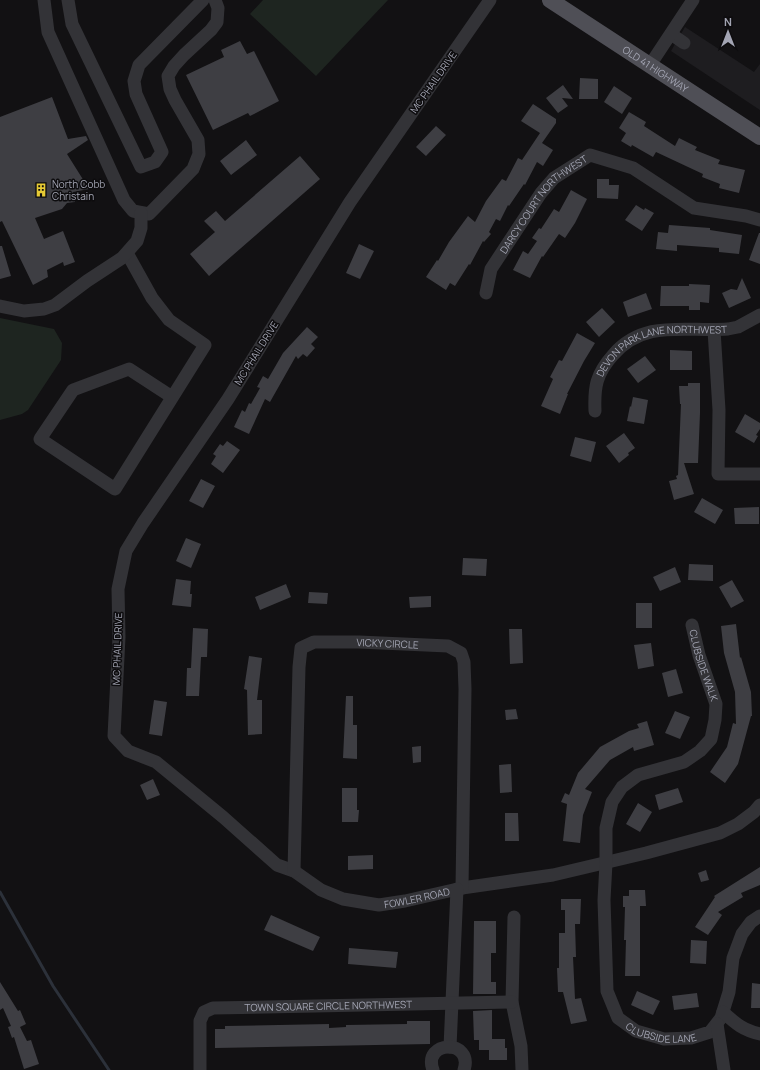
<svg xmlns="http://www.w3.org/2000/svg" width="760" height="1070" font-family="Manrope,sans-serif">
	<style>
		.built { fill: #1e1d20 }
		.green { fill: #1e2520 }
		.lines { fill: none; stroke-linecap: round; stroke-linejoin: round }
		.stream { stroke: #2c313a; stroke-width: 3 }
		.building { fill: #3e3e43 }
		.minor { stroke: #333337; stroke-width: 13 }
		.major { stroke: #4f4f56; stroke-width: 16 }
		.labels { text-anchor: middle; stroke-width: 3; stroke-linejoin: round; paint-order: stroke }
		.street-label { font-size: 10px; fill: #a3a5b3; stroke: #0d0c0e }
		.poi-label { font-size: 10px; fill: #a3a5b3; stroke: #0d0c0e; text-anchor: start }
	</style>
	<rect width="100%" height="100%" fill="#121113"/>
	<path class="built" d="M685,27L754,72L760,64V110L671,51Z"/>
	<path class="green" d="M263,0H388L316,76L250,14Z
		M0,318L54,329L62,343L61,360L28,410L22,414L0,420Z"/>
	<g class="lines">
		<path class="stream" d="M0,892L53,986L109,1070"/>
	</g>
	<path class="building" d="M240,41L247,54L254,51L279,101L250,116L248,113L213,130L186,75L224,57L221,50Z
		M580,78L598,79V99H579Z
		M563,85L573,99L562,98L568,106L558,113L546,98Z
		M614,86L632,98L622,114L604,102Z
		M52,97L68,139L86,136L88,140L67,154L89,189L73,192L75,202L67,203L62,209L35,218L44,239L63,231L75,262L64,266L63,262L47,270L48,277L33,285L2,221L0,222V117Z
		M533,104L556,119V123L542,143L553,150L543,166L537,162L525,185L524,184L509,206L508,205L500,221L496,219L489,232L491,234L484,242L483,241L470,265L469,264L455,286L450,283L446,290L426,277L437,260L438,261L449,242L468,216L475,222L486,201L502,179L506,181L518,158L522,160L540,133L521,121Z
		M629,112L646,122L644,126L675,146L679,138L697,147L695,150L720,160L718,164L745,170L739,193L719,188L720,184L702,177L703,174L656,152L653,157L632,145L631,147L621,141L626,133L619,128Z
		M436,126L446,135L426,156L416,147Z
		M246,140L257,155L231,175L220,161Z
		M300,156L320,179L209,276L190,254L215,232L204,221L216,211L225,221Z
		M597,179H609V185H619L618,199L597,198Z
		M571,190L587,199L575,223L565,238L559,234L543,257L542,256L530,278L513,270L523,251L528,254L537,241L532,238L539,228L541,229L554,209L559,212Z
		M636,205L644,210L645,208L654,213L642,231L625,220Z
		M669,225L710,228V230L742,235L739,254L719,252V248L677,245V251L656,249L658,232L668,233Z
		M759,233H760V264L749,260Z
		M359,244L374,251L360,279L346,273Z
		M0,246H2L11,276L0,279Z
		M742,278L751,298L729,308L722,293L731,289L737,290Z
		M689,284L710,285L709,303L700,302V310H689V306H660L661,286H689Z
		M646,293L652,309L628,317L623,302Z
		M602,308L615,322L599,337L586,322Z
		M307,327L318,337L311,344L315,348L307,357L303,354L298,359L296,356L270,402L265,399L249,434L234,427L242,410L245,412L249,403L251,404L260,388L257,387L263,376L268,379L283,353Z
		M577,333L595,343L584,361L567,394H568L560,414L541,406L553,379L550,377L559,360L562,361Z
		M670,350L692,351V370H670Z
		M645,356L656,370L638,383L627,369Z
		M688,383H700V413L698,463H684L694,494L674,500L669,481L677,479L676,476L678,475L681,404H680L679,386H688Z
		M633,397L648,400L644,424L627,421L630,406L631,407Z
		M745,414L760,423V429L756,435L758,436L754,443L735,432Z
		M624,433L635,448L628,453L629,455L619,463L606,446Z
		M575,437L596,442L591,462L570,456Z
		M227,441L240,450L223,473L211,464L216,456L213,454L220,444L223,446Z
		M201,479L215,486L203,508L189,501Z
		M702,498L723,510L715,524L694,512Z
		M759,507V524H735L734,508Z
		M186,538L201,544L191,568L176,561Z
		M463,558L487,559L486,576L462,575Z
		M689,564L713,565V581L688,580Z
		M675,567L681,582L660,591L653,577Z
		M176,579L191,581L190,594H192L191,607L172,605Z
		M732,580L744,601L731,608L719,587Z
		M286,584L291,597L260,610L255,597Z
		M309,592L328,593L327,604L308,603Z
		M431,596V607L410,608L409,597Z
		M636,603H652V628H636Z
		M736,624L740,658L741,657L751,692L752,716H751L738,764L725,783L710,772L727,747L733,723L736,724L735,692L724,653L721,626Z
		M193,628L208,629L207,657H201L199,696H186L187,668H191Z
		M509,629H522L523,663L510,664Z
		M651,643L654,666L638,669L634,645Z
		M249,656L262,658L257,700H262V734L248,735L247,690L244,689Z
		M676,669L683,693L668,697L662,673Z
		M346,696H353V725H357V759L343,758Z
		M154,700L167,702L162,736L149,734Z
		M516,709L518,719L506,720L505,710Z
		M675,711L690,717L680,739L665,733Z
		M647,721L654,745L634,751L633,747L610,760L585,789L592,792L583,815L580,843L563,841L567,804L561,802L565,793L569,795L578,773L600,747L629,731L639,728L637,724Z
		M421,746V762L413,763L412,747Z
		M511,764L512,792L500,793L499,765Z
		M153,779L160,795L147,800L140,785Z
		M342,788H357V810H359L358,822H342Z
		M678,788L683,802L659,810L655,795Z
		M638,803L652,812L640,832L626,824Z
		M505,813H518L519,841H505Z
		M373,855V869L348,870V856Z
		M760,867V885L741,893L743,897L718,912L722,915L708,935L695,927L715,897L714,896Z
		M706,870L709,880L701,882L698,873Z
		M629,890H645L646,906H640V976H625L626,940H624L625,907H623V896H629Z
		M561,899H581L580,924H575L576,957H573L575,999L581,998L587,1021L571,1024L563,992H558L557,968H559V933H565V910H561Z
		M271,915L320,937L313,951L264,930Z
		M474,921H496V953H491V982H496V994H473Z
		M691,940L707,941L706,964L690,963Z
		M349,948L398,952L396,968L348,964Z
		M0,982L18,1011L20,1010L26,1024L20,1027L27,1041L31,1040L39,1064L24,1069L14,1037L12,1038L8,1027L11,1026L3,1008L0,1010Z
		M752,983L760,984V1008H751Z
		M637,991L660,1001L653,1015L631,1005Z
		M697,993L699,1007L674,1010L672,996Z
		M492,1010V1039H505V1048H507V1060H489V1050H479V1040H474L473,1011Z
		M407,1021H430V1044L215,1048V1029H225V1026L329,1024V1028L346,1027V1025L407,1024Z"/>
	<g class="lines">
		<g class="minor">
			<path d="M44,0L48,32L124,200L133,211L149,214L193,169L199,154L198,140L175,100L170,89L168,76L174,66L184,55L211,30L217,22L218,8L215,0"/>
			<path d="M68,0L72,24L141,167L155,162L162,152L136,94L134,81L139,65L203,0"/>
			<path id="s1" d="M490,0L350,202L228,399L143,523L126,551L118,589L119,637L114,736L128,751L156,762L223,817L277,865L294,871L321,890L343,899L379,905L405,901L462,888L553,875L646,853L720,833L738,824L754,812L760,805"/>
			<path d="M671,34L684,43"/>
			<path d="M650,65L693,0"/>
			<path d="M127,253L152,298L169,320L205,345L115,489L40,439L73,390L129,369L172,397"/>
			<path id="s2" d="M486,293L491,269L541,193L554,178L590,155L633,168L694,208L746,216L760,220"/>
			<path d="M0,306L24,311L44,309L55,305L87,281L122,258L137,241L141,228V213"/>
			<path d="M714,330L719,410L718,474H760"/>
			<path id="s3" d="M595,411C594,387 596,374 613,355C644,319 685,332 728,329L738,327L760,315"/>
			<path id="s4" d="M692,625L699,655L716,704L715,720L711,739L700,751L684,762L638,775L622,787L612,802L606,828V863L604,900L607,991L618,1018L636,1031L664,1039L691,1038L710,1032L721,1018L729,992L733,958L742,934L751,922L760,916"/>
			<path id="s5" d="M294,871L299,667L301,648L314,642H359L448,646L461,653L464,662L465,689L462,888"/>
			<path d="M514,917L512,1002L521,1046L522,1070"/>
			<path d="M723,1012C736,1024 743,1030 760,1034"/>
			<path d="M717,1024L724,1070"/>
			<path d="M450,1047L457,889"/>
			<path id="s6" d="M200,1070V1021L204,1012L213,1008L512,1002"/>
			<path d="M433,1070C422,1040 474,1039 464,1070"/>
		</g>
		<path class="major" id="s7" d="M550,0L760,137"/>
	</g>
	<defs>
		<g id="building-bare" transform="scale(1.08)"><path d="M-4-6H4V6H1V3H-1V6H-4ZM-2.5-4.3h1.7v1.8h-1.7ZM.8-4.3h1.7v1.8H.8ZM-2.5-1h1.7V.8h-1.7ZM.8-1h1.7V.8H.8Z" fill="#e7cb35" stroke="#0d0c0e" stroke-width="2.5" paint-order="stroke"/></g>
	</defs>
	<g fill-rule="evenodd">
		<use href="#building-bare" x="41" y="190"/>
	</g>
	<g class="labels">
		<g class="street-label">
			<text dy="4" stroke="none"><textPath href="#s7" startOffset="126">OLD 41 HIGHWAY</textPath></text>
			<text transform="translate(433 82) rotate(-55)" y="4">MC PHAIL DRIVE</text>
			<text dy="4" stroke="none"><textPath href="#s2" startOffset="109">DARCY COURT NORTHWEST</textPath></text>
			<text transform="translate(256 353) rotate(-58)" y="4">MC PHAIL DRIVE</text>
			<text dy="4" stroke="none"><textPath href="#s3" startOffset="109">DEVON PARK LANE NORTHWEST</textPath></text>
			<text dy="4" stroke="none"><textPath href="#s5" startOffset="311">VICKY CIRCLE</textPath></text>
			<text transform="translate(117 649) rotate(-88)" y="4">MC PHAIL DRIVE</text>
			<text dy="4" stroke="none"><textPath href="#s4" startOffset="42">CLUBSIDE WALK</textPath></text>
			<text dy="4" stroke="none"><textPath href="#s1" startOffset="1206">FOWLER ROAD</textPath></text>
			<text dy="4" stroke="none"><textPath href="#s6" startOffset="184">TOWN SQUARE CIRCLE NORTHWEST</textPath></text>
			<text dy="4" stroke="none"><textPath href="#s4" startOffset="506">CLUBSIDE LANE</textPath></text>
		</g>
		<g class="poi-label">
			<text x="52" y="188">North Cobb<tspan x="52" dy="12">Christain</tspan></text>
		</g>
	</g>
	<g transform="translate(728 32)" stroke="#0d0c0e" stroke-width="3" paint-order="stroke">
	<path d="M0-3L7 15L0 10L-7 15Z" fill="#a3a5b3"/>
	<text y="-6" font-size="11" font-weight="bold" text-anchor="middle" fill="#a3a5b3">N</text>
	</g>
</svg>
